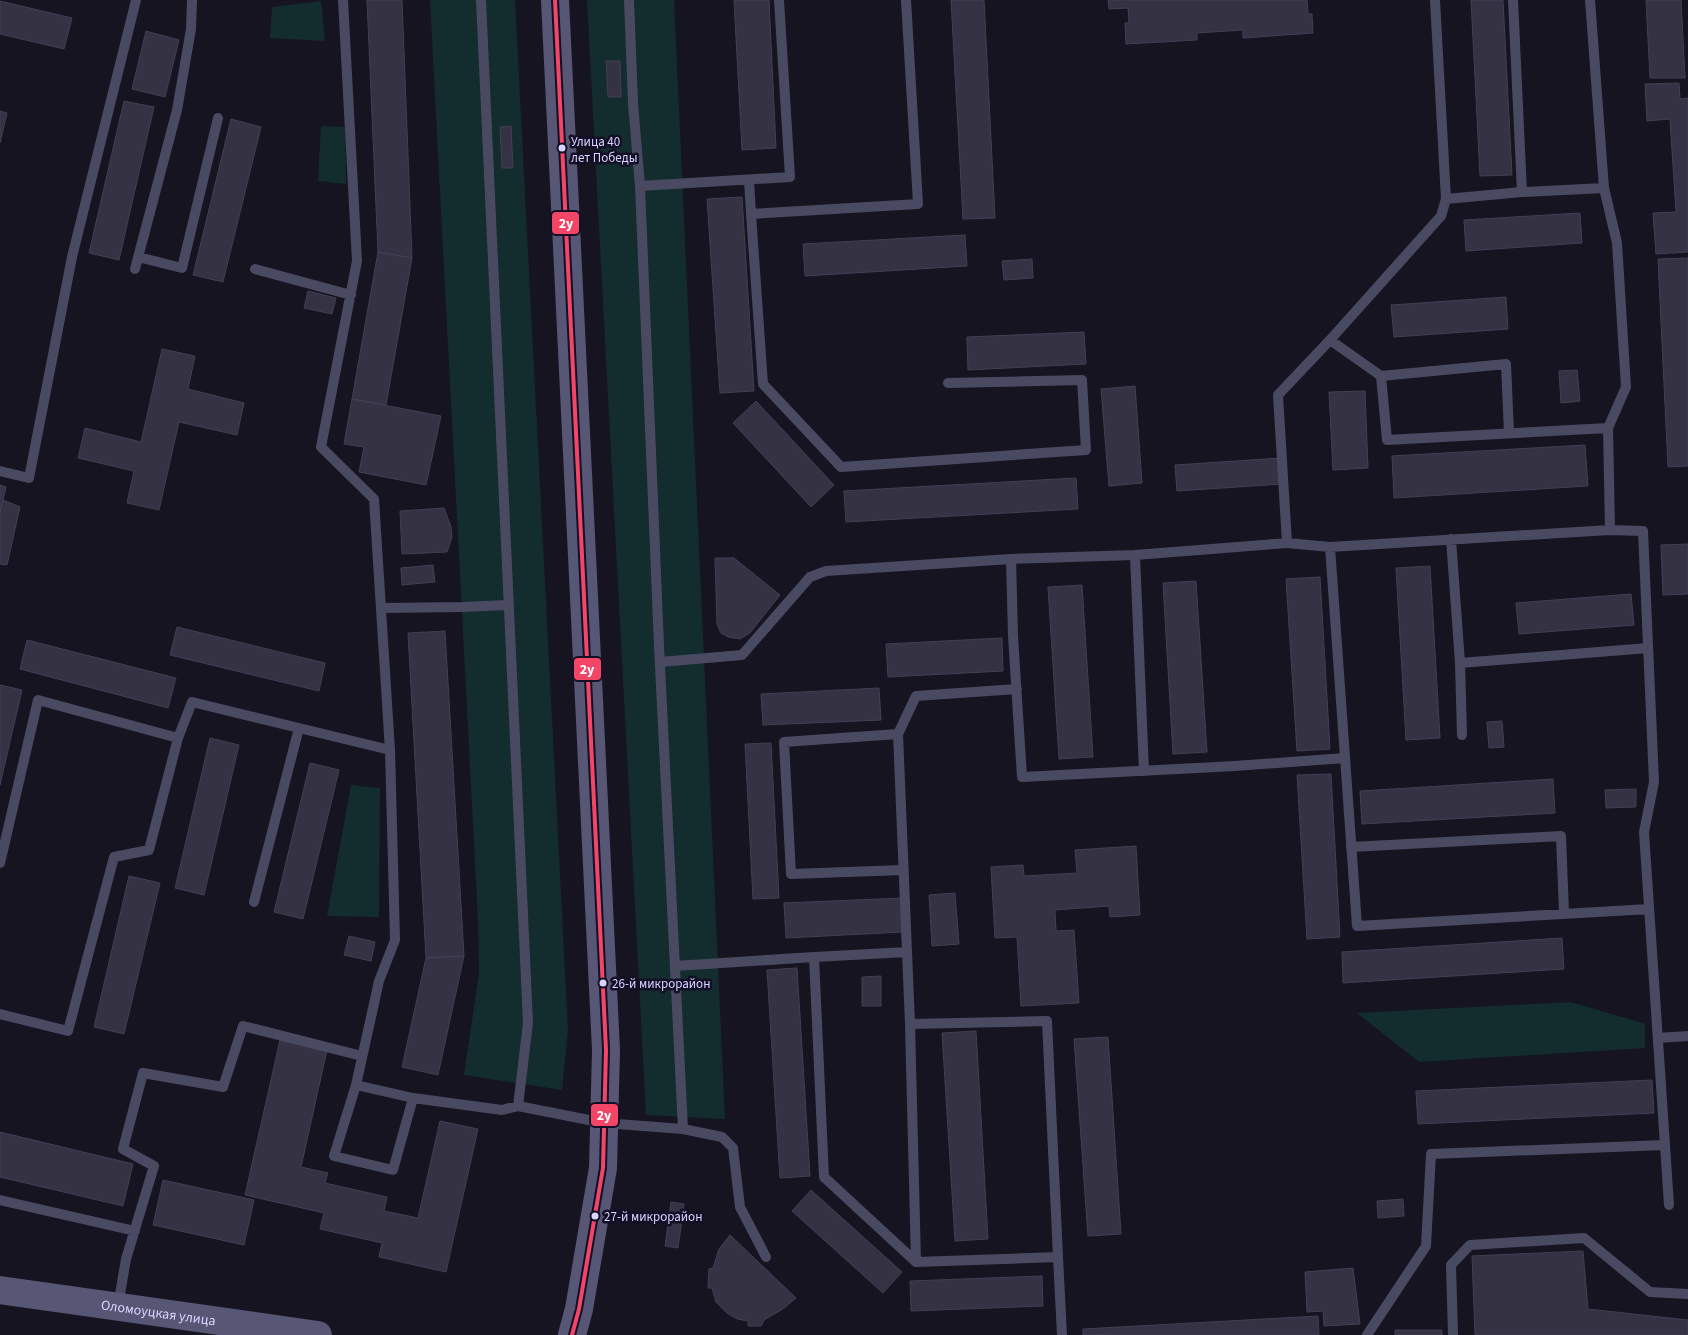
<svg xmlns="http://www.w3.org/2000/svg" width="1688" height="1335" font-family="'Source Sans 3',sans-serif">
	<style>
		.green { fill: #132c2d }
		.building { fill: #343243; stroke: #433f54 }
		.lines { fill: none; stroke-linecap: round; stroke-linejoin: round }
		.lane { stroke: #4a4962; stroke-width: 10 }
		.secondary { stroke: #575674; stroke-width: 28 }
		.bus-1-casing { stroke: #130f26; stroke-width: 8 }
		.bus-1 { stroke: #f34667; stroke-width: 4 }
		.bus-dot { fill: #d9d4ff; stroke: #130f26; stroke-width: 2 }
		.labels { text-anchor: middle; stroke-width: 5; stroke-linejoin: round; paint-order: stroke }
		.bus-label { font-size: 13px; fill: #d9d4ff; stroke: #130f26; text-anchor: start }
		.street-label { font-size: 14px; fill: #d9d4ff; stroke: #130f26 }
		.line-badge { stroke: #130f26; stroke-width: 2 }
		.badge-label { font-size: 14px; text-anchor: middle; font-weight: bold; fill: #fff }
	</style>
	<rect width="100%" height="100%" fill="#161421"/>
	<path class="green" d="M430,0H515L568,1030L562,1090L464,1075L479,973L478,920Z
		M587,0H674L725,1119L646,1115Z
		M321,1L325,41L270,38L272,7Z
		M321,126L345,127L346,184L318,181Z
		M351,785L380,788L379,917L327,916Z
		M1571,1002L1645,1024V1048L1419,1062L1357,1013Z"/>
	<path class="building" d="M367,0H402L412,258L378,252Z
		M734,0H769L776,148L742,150Z
		M951,0H984L995,218L963,219Z
		M1108,0H1307L1308,14H1312L1313,33L1243,38V30L1197,33V40L1126,44L1125,23H1129L1128,8L1109,9Z
		M1471,0H1503L1512,175L1480,176Z
		M1646,0H1681L1685,78H1650Z
		M0,1L72,18L64,49L0,34Z
		M146,31L179,40L165,97L132,89Z
		M606,61H620L621,97H608Z
		M1679,83L1680,99L1688,98V252L1656,254L1653,213L1676,212L1670,119L1647,121L1645,84Z
		M124,101L154,107L119,260L89,253Z
		M0,111L7,113L0,143Z
		M231,119L261,127L223,282L193,275Z
		M511,126L513,168H502L500,127Z
		M742,197L754,391L720,393L707,199Z
		M1580,213L1582,243L1466,251L1464,220Z
		M965,235L967,266L805,276L803,244Z
		M378,252L412,258L386,405L352,399Z
		M1688,258V466L1668,467L1658,259Z
		M1032,259L1033,278L1004,280L1002,261Z
		M308,291L336,298L332,314L304,308Z
		M1506,297L1508,329L1394,337L1391,305Z
		M1084,332L1086,364L968,370L967,337Z
		M162,349L195,356L188,389L244,403L237,435L179,422L159,510L127,503L134,471L78,458L85,428L141,442Z
		M1577,370L1580,401L1561,403L1559,371Z
		M1135,386L1142,483L1109,486L1101,389Z
		M1365,391L1368,468L1333,470L1329,392Z
		M352,399L441,416L426,485L359,472L364,447L344,444Z
		M756,401L834,485L811,507L733,423Z
		M1585,445L1588,486L1394,498L1392,456Z
		M1281,458L1283,484L1177,491L1175,465Z
		M1076,478L1078,509L846,522L844,491Z
		M0,485L6,487L0,513Z
		M3,500L20,507L7,565L0,564V513Z
		M444,508L451,527L452,537L447,552L402,554L400,511Z
		M1688,544V594L1663,595L1661,545Z
		M715,558H734L780,595L750,633L740,639L728,637L721,633L717,624Z
		M433,565L435,582L402,585L401,568Z
		M1430,566L1440,738L1406,740L1396,568Z
		M1320,577L1330,749L1297,751L1286,579Z
		M1196,581L1207,752L1173,754L1163,583Z
		M1082,585L1093,757L1059,759L1048,587Z
		M1631,594L1634,625L1519,634L1516,603Z
		M177,627L325,663L319,691L170,655Z
		M445,631L464,956L426,958L408,633Z
		M1002,638L1003,671L888,677L886,644Z
		M27,640L176,678L168,708L20,669Z
		M0,685L22,690L0,785Z
		M879,688L881,720L763,725L761,694Z
		M1502,721L1504,747L1489,748L1487,722Z
		M210,738L239,745L204,895L175,888Z
		M771,743L779,898L753,899L745,744Z
		M310,763L339,770L303,919L274,912Z
		M1331,774L1340,937L1307,939L1297,775Z
		M1553,779L1555,813L1362,824L1360,791Z
		M1636,789V807L1606,808L1605,790Z
		M1136,846L1140,915L1110,917L1109,906L1055,910L1056,931L1074,930L1079,1003L1021,1006L1017,937L995,938L991,867L1023,865L1024,876L1077,873L1075,850Z
		M129,876L160,883L124,1034L94,1027Z
		M955,893L959,944L932,946L929,895Z
		M902,898L903,932L786,938L784,903Z
		M349,936L375,942L371,961L344,955Z
		M1562,938L1564,969L1343,983L1342,952Z
		M464,956L438,1075L402,1067L426,958Z
		M797,968L810,1176L780,1178L767,970Z
		M881,976V1006H862V977Z
		M976,1031L988,1239L955,1241L942,1033Z
		M1108,1037L1121,1234L1088,1236L1074,1039Z
		M280,1040L327,1050L301,1167L328,1173L325,1183L387,1197L384,1211L418,1218L440,1121L478,1129L446,1272L379,1257L382,1243L320,1229L324,1213L245,1195Z
		M1652,1080L1654,1113L1418,1124L1416,1091Z
		M0,1132L133,1164L123,1206L0,1177Z
		M163,1180L254,1200L244,1245L153,1225Z
		M811,1190L902,1272L883,1293L792,1211Z
		M1403,1199L1404,1216L1378,1218L1377,1201Z
		M671,1202L684,1204L678,1248L665,1246Z
		M730,1235L796,1298L783,1309L764,1320L761,1326H748V1321L737,1319L727,1313L716,1302L712,1288H708L709,1269L713,1268L719,1249Z
		M1583,1251L1588,1309L1688,1320V1335H1475L1472,1256Z
		M1353,1268L1360,1324L1324,1326L1323,1311L1307,1312L1305,1272Z
		M1042,1276L1043,1306L911,1311L910,1281Z
		M1318,1316L1319,1335H1083V1329Z
		M1395,1330H1442V1335H1395Z"/>
	<g class="lines">
		<path class="lane" d="M343,0L357,261L321,447L374,499L390,750L395,940L379,981L356,1085L413,1098L502,1110L518,1106L604,1123L683,1129L659,646L640,186L633,103L629,0
			M481,0L528,1023L518,1106
			M1513,0L1522,192
			M1590,0L1604,188L1617,243L1626,387L1608,428L1610,530
			M749,180L751,214L918,204L906,0
			M640,186L790,177L779,0
			M1446,199L1522,192L1604,188
			M751,214L763,384L841,467L1086,450L1082,380L948,383
			M138,257L182,268L218,118
			M135,269L177,110L191,29L192,0
			M255,269L351,295
			M1330,340L1381,376
			M1509,433L1506,364L1381,376L1387,440L1608,428
			M0,471L29,478L72,257L136,0
			M1451,539L1460,663L1462,735
			M1287,543L1330,547L1610,530L1643,531L1654,782L1644,832L1669,1205
			M1330,547L1357,926L1649,909
			M1011,559L1013,636L1022,777L1235,766L1345,758
			M381,608L462,607L508,605
			M660,662L742,655L810,577L826,571L1011,559L1135,555
			M1460,663L1648,648
			M898,734L784,742L791,874L903,870
			M1144,771L1135,555L1287,543L1278,395L1330,340L1441,216L1446,199L1435,0
			M1351,847L1561,836L1564,913
			M0,863L38,700L178,738
			M254,902L299,728L390,750
			M907,952L898,734L916,696L1017,689
			M814,957L907,952L910,1024L1047,1021L1058,1257
			M675,966L814,957L824,1177L916,1262L1058,1257L1062,1335
			M0,1014L68,1031L114,857L149,850L178,738L192,702L299,728
			M910,1024L916,1262
			M1658,1038L1688,1036
			M356,1085L334,1156L393,1170L413,1098
			M683,1129L722,1137L733,1148L740,1207L766,1257
			M0,1200L135,1231
			M118,1306L126,1259L154,1166L123,1149L143,1073L223,1087L243,1026L362,1056
			M1367,1335L1426,1246L1431,1154L1664,1145
			M1453,1335L1451,1265L1470,1245L1584,1238L1650,1292L1688,1294"/>
		<g class="secondary">
			<path d="M555,0L606,1050L603,1168L579,1309L572,1335"/>
			<path id="s1" d="M0,1290L318,1335"/>
		</g>
		<g class="bus-1-casing">
			<path id="bus-1" d="M555,0L606,1050L603,1168L579,1309L572,1335"/>
		</g>
		<use href="#bus-1" class="bus-1"/>
	</g>
	<g class="bus-dot">
		<circle cx="562" cy="148" r="4.5"/>
		<circle cx="603" cy="983" r="4.5"/>
		<circle cx="595" cy="1216" r="4.5"/>
	</g>
	<g class="labels">
		<g class="bus-label">
			<text x="571" y="146">Улица 40<tspan x="571" dy="16">лет Победы</tspan></text>
			<text x="612" y="988">26-й микрорайон</text>
			<text x="604" y="1221">27-й микрорайон</text>
		</g>
		<g class="street-label">
			<text dy="5" stroke="none"><textPath href="#s1" startOffset="160">Оломоуцкая улица</textPath></text>
		</g>
	</g>
	<g class="line-badge">
		<rect x="551" y="211" width="29" height="24" rx="5" fill="#f34667"/>
		<rect x="573" y="657" width="29" height="24" rx="5" fill="#f34667"/>
		<rect x="590" y="1103" width="29" height="24" rx="5" fill="#f34667"/>
	</g>
	<g class="badge-label">
		<text x="566" y="228">2у</text>
		<text x="587" y="674">2у</text>
		<text x="604" y="1120">2у</text>
	</g>
</svg>
